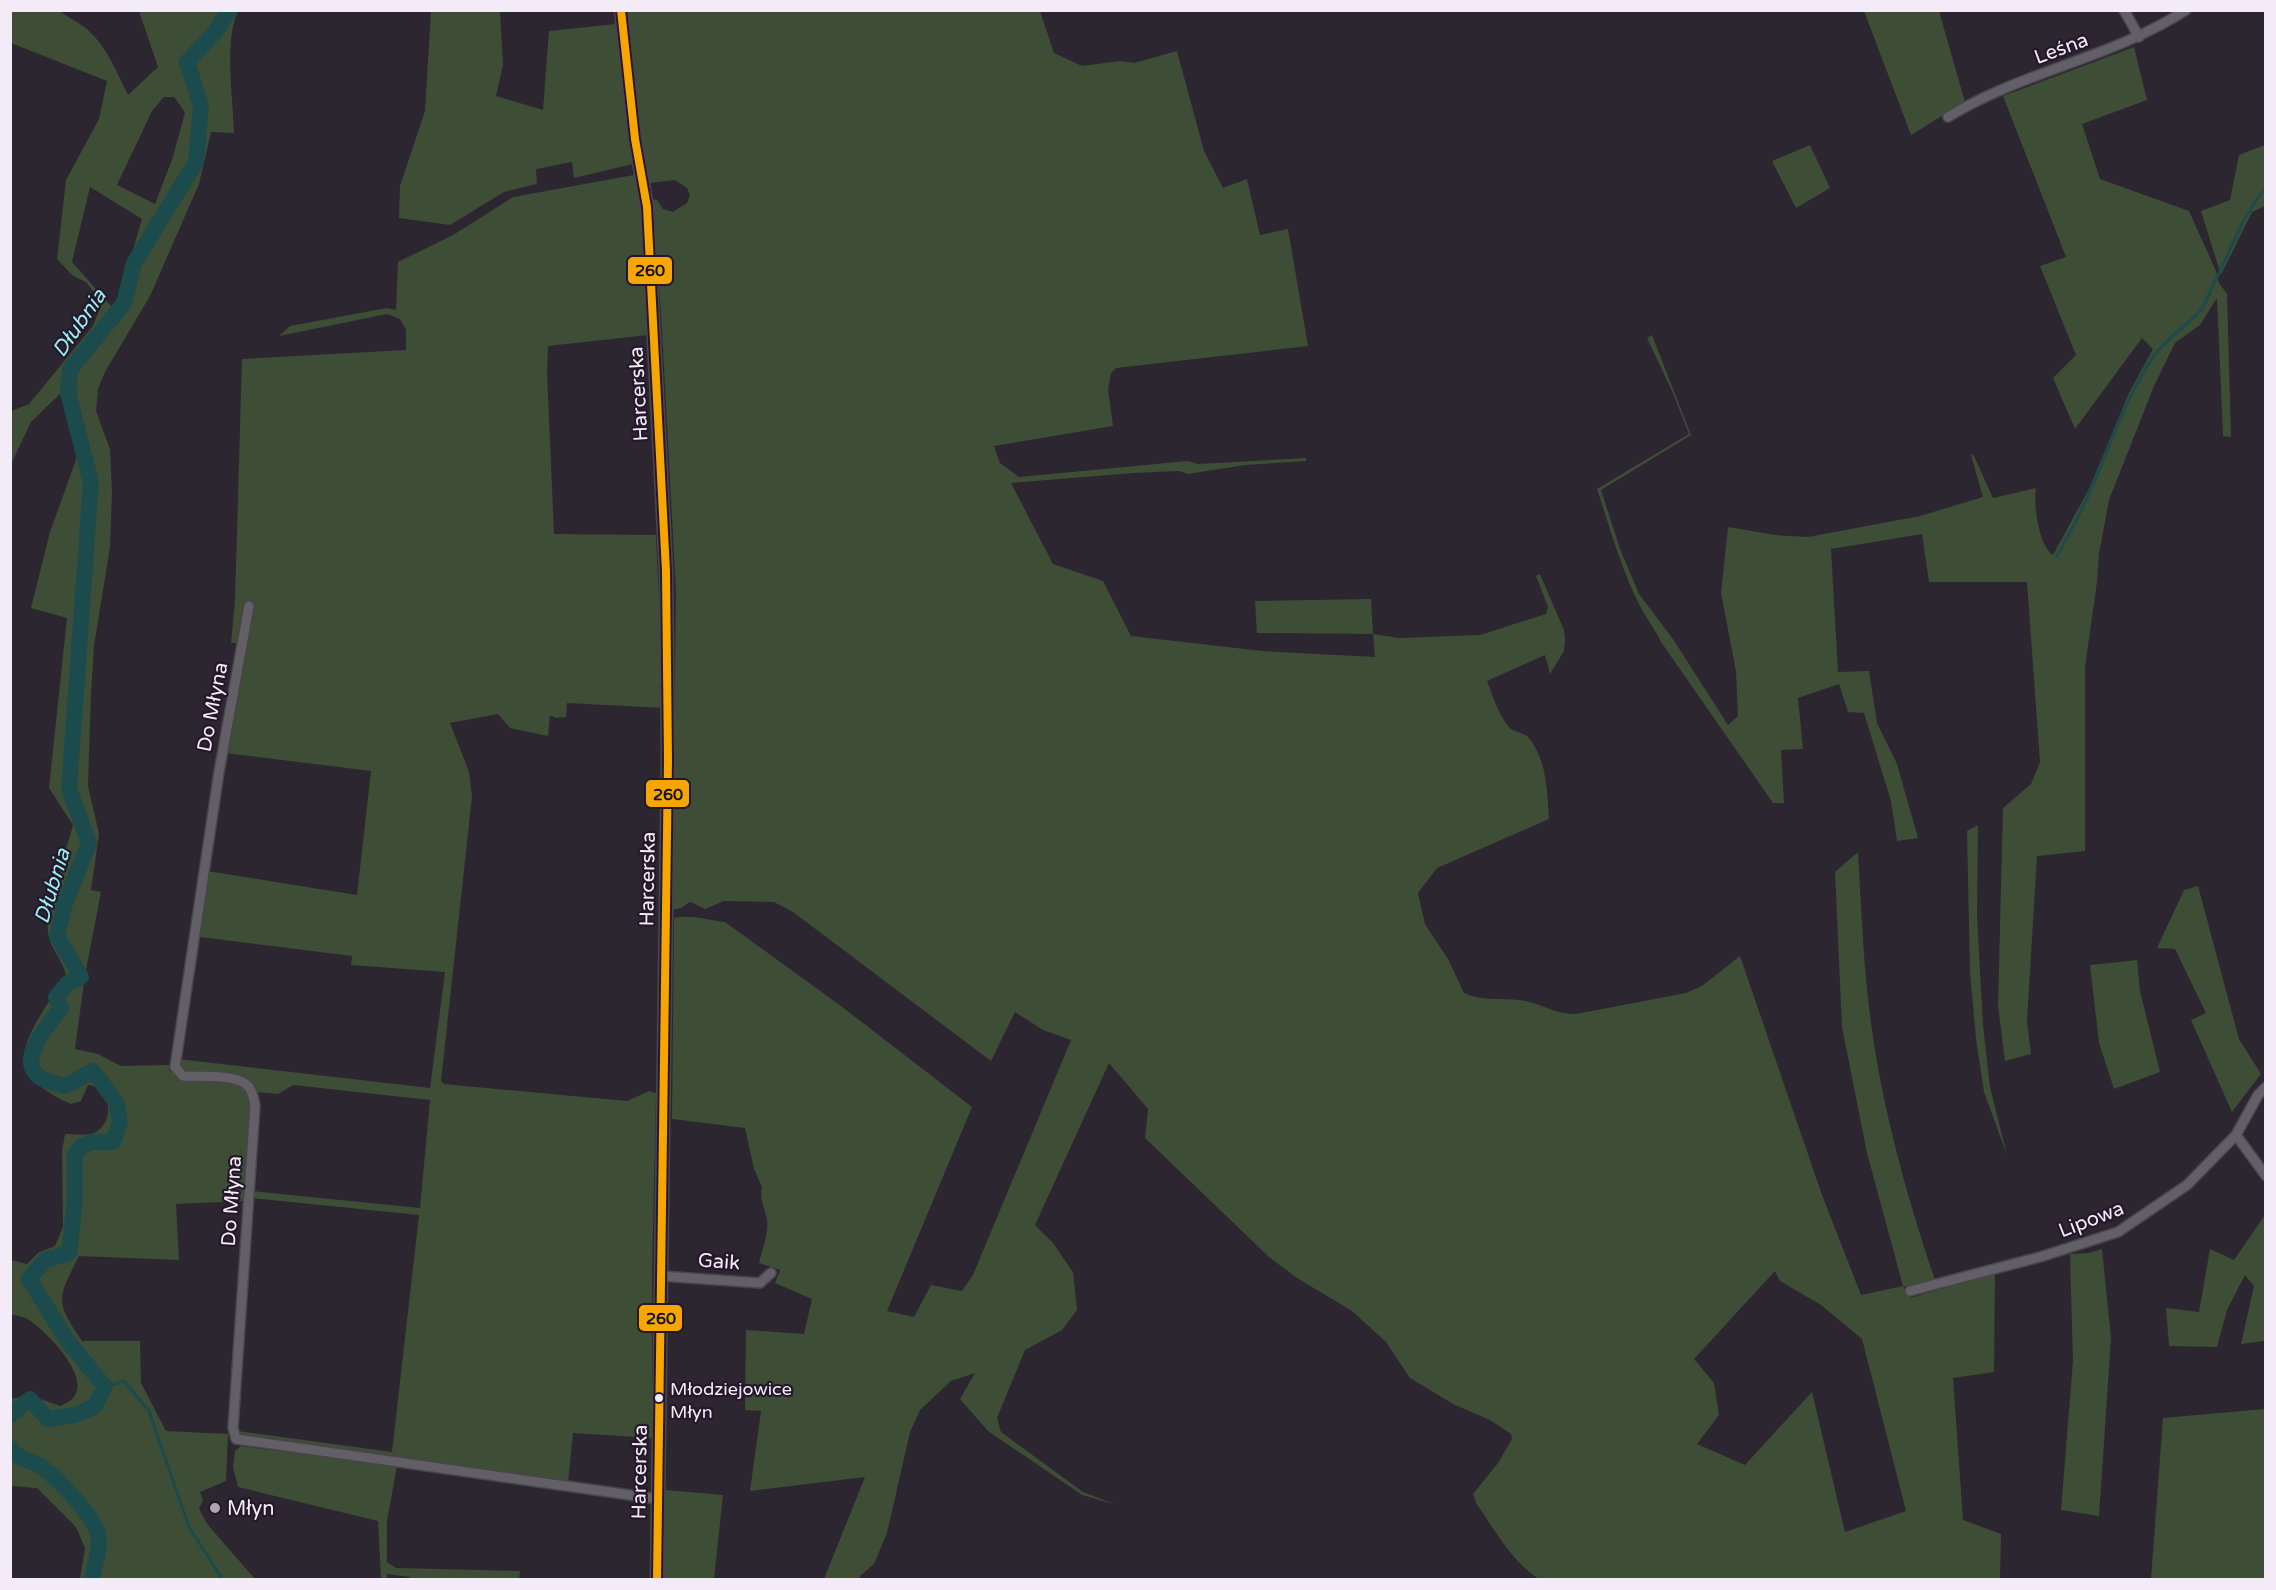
<svg xmlns="http://www.w3.org/2000/svg" width="2276" height="1590" font-family="'Varela Round',sans-serif">
	<style>
		.green { fill: #3e4d35; fill-rule: evenodd }
		.lines { fill: none; stroke-linecap: round; stroke-linejoin: round }
		.stream { stroke: #1b4b4d; stroke-width: 3 }
		.river { stroke: #1b4b4d; stroke-width: 16 }
		.minor-casing { stroke: #49444d; stroke-width: 12 }
		.tertiary-casing { stroke: #49444d; stroke-width: 15 }
		.minor { stroke: #635f66; stroke-width: 9 }
		.tertiary { stroke: #635f66; stroke-width: 12 }
		.bus-1-casing { stroke: #24182a; stroke-width: 12 }
		.bus-1 { stroke: #f7a600; stroke-width: 8 }
		.bus-dot { fill: #f3ebf8; stroke: #24182a; stroke-width: 2 }
		.poi-dot { fill: #ada6b2; stroke: #24182a; stroke-width: 2 }
		.labels { text-anchor: middle; stroke-width: 4.5; stroke-linejoin: round; paint-order: stroke }
		.bus-label { font-size: 18px; fill: #f3ebf8; stroke: #24182a; text-anchor: start }
		.street-label { font-size: 20px; fill: #f3ebf8; stroke: #24182a }
		.poi-label { font-size: 20px; fill: #f3ebf8; stroke: #24182a; text-anchor: start }
		.water-label { font-size: 21px; font-style: italic; fill: #97f0f3; stroke: #24182a }
		.line-badge { stroke: #24182a; stroke-width: 2 }
		.pale-badge-label { font-size: 16px; text-anchor: middle; font-weight: bold; fill: #111 }
	</style>
	<rect width="100%" height="100%" fill="#2c2630"/>
	<path class="green" d="M10,11H60C68,18 79,22 88,30C107,47 117,73 128,95L158,67L139,11H238C224,40 233,99 234,133L211,132L199,184L150,296L105,372L98,389L96,411L110,449L112,493L110,547L94,646L91,694L88,786L99,834L91,890L101,892L85,975L75,1049L98,1054L121,1066L170,1065L169,1070C191,1089 226,1072 243,1085C247,1088 249,1094 251,1097L245,1201L176,1204L179,1260L79,1256C58,1298 54,1300 82,1341H140L141,1383L166,1431L228,1434L226,1481L200,1492L203,1500L199,1509L208,1525L255,1579H80L85,1548L76,1527L37,1488L11,1486V1399L29,1395L60,1406C64,1404 69,1402 72,1399C93,1378 48,1334 32,1322C27,1317 17,1316 11,1314V1260L27,1264L38,1253L55,1246L63,1227L62,1151L65,1134C73,1134 87,1136 94,1133C116,1123 111,1087 88,1085L81,1101L71,1104C54,1097 26,1081 24,1060C22,1036 53,997 66,976C64,961 50,949 48,933C45,908 66,852 73,825L49,788L67,618L31,608L50,532L76,460L78,442L62,392L31,422L10,466L11,411L29,404L93,326L102,303L86,282L73,276L57,259L66,180L99,119L107,81L11,43ZM164,97H174L185,112L173,157L155,204L117,185L152,111ZM90,187L142,219L121,291L112,307L72,262Z
		M431,11H500L503,65L496,96L543,110L549,31L616,24L633,164L574,178L572,162L536,169L537,184L504,192L450,225L399,218L400,186L425,111Z
		M627,11H1040L1054,53L1082,66L1120,61L1134,63L1177,51L1204,151L1223,188L1247,179L1260,235L1288,229L1308,346L1116,368L1111,373L1108,389L1113,426L994,446L1000,463L1019,477L1188,461L1198,464L1306,458V461L1245,465L1188,474L1179,471L1134,473L1011,483L1053,564L1103,581L1131,636L1262,651L1375,657L1373,634L1257,633L1255,601L1371,599L1373,634L1399,638L1480,635L1546,614L1548,607L1536,576L1540,574L1564,630L1565,640L1564,651L1550,674L1545,655L1487,681C1493,696 1498,714 1509,727C1514,733 1524,732 1529,738C1547,761 1547,791 1549,819L1437,868L1418,893L1425,924L1448,959L1464,993C1483,1002 1505,997 1525,1001C1545,1005 1554,1014 1576,1014L1686,993L1702,986L1740,956L1822,1195L1861,1295L1903,1286L1867,1153L1842,1027L1835,872L1858,852C1861,903 1863,956 1869,1007C1880,1100 1905,1191 1935,1280L1903,1287L1910,1298L1995,1273L1994,1372L1953,1378L1963,1520L2001,1534L2000,1579H1539C1511,1561 1495,1530 1476,1503L1473,1494L1498,1463L1512,1439L1511,1434L1490,1420L1453,1404L1410,1378L1386,1342L1352,1311L1297,1278L1269,1257L1145,1138L1148,1109L1109,1063L1035,1225L1053,1243L1073,1272L1077,1310L1062,1330L1025,1350L997,1418L1001,1432L1083,1492L1117,1505L1082,1495L988,1431L960,1399L975,1373L951,1381L920,1410L910,1432L887,1533L874,1564L860,1576L859,1579H824L865,1477L750,1491L761,1411L745,1410L746,1330L804,1334L812,1299L775,1283L780,1270L759,1263C762,1250 769,1232 767,1220C765,1208 759,1200 762,1187L754,1169L745,1128L672,1119L674,918C691,914 707,920 725,922L841,1006L972,1107L887,1311L914,1317L931,1285L962,1291L973,1275L1071,1040L1043,1030L1015,1012L991,1061L793,912L774,902L724,901L705,909L690,902L681,908L672,910L676,592L661,312L651,199L657,200L663,209L673,212L687,203L690,195L687,188L675,180L650,183L634,99ZM1775,1271L1780,1281L1821,1305L1862,1339L1906,1511L1845,1532L1812,1392L1745,1465L1697,1444L1719,1415L1714,1383L1694,1359Z
		M1864,11H1939L1965,102L1911,135Z
		M2134,47L2147,100L2082,124L2100,179L2189,211L2216,271L2219,283L2227,294L2231,437L2223,436L2217,298L2200,325L2175,343L2154,386L2109,500L2099,554L2097,582L2085,667V851L2037,856L2027,1021L2031,1054L2005,1061L1998,1006L2003,808L2031,784L2040,762L2027,582H1929L1922,534L1831,549L1838,672L1869,671L1877,723L1897,764L1918,838L1897,841L1891,801L1864,713L1848,712L1839,684L1798,698L1803,749L1781,750L1784,803H1773L1661,642C1655,629 1646,618 1640,606C1621,569 1610,528 1597,489L1689,434L1672,391L1647,338L1652,335L1691,435L1601,490L1620,549L1639,594L1673,639L1728,725L1738,716L1736,671L1721,593L1728,527L1775,535L1808,537L1920,516L1983,497L1971,455L1973,454L1993,498L2036,488C2033,504 2039,546 2053,555L2089,489L2129,393L2153,349L2142,338L2075,429L2053,378L2076,355L2040,266L2066,257L2003,96Z
		M1810,145L1830,188L1796,208L1772,161Z
		M2265,145V206L2252,212L2221,275L2201,211L2230,200L2239,155Z
		M634,175C649,227 647,282 648,335L548,346L547,373L554,534L656,535L664,708L567,703L566,717L556,718L550,715L548,736L510,728L498,714L450,723L469,772L472,797L441,1081L444,1084L627,1101L649,1091L656,1093L652,1274V1438L573,1433L568,1483L244,1438L237,1431L392,1452L419,1215L252,1198V1191L420,1208L430,1100L293,1085L278,1094L256,1092C244,1067 208,1074 184,1073L178,1066V1059L430,1088L445,972L351,965L352,956L200,937L207,871L357,895L371,771L225,753L253,603L248,602L238,643H231L235,599L242,359L406,350V330L400,319L387,314L279,336L290,326L387,308L396,310L398,262L453,235L513,197Z
		M1978,825L1977,915L1983,1025L1990,1087L2007,1155L1984,1092L1976,1039L1970,972L1967,831Z
		M2198,886L2239,1039L2261,1074L2232,1112L2191,1020L2206,1013L2175,949L2157,948L2184,890Z
		M2137,960L2140,991L2160,1072L2114,1089L2099,1043L2090,965Z
		M2265,1215L2266,1332L2264,1341L2241,1344L2254,1286L2245,1275L2227,1310L2217,1347L2169,1346L2166,1308L2199,1312L2210,1249L2234,1260Z
		M2102,1249L2111,1338L2099,1516L2061,1510L2073,1361L2070,1254L2089,1253Z
		M2265,1409V1579H2151L2163,1418Z
		M241,1446L397,1466L387,1521V1562L396,1568L520,1571L519,1579L411,1580L410,1577L387,1574V1579H381L378,1521L238,1487L233,1467L235,1451Z
		M665,1490L723,1495L714,1579H664Z"/>
	<g class="lines">
		<path class="stream" d="M2057,556C2071,531 2085,505 2096,478C2113,437 2128,394 2153,357C2166,338 2187,326 2202,309L2244,220L2257,199L2266,188
			M105,1387L124,1381L149,1411L189,1527L223,1580"/>
		<path class="river" d="M10,1415L30,1399L48,1419L75,1415L94,1407L105,1387L67,1340L29,1279L45,1260L69,1253L75,1201V1154L81,1147L92,1142H113L120,1122L116,1102L93,1071L65,1086C57,1083 45,1082 39,1077C16,1058 49,1025 61,1008L56,997L67,984L81,977L57,936L65,903L89,843L69,789L91,482L68,393L70,370L124,303L134,263L196,162L201,106L187,62L216,31L229,10
			M10,1448C17,1460 31,1459 42,1467C58,1479 97,1518 99,1538C100,1551 94,1567 92,1580"/>
		<g class="minor-casing">
			<path id="minor" d="M2124,10L2139,37
				M1948,117C2023,71 2112,58 2186,10
				M249,606L219,772L175,1067L183,1076C200,1077 237,1073 249,1087C253,1093 254,1099 255,1106L233,1428L236,1439L658,1499
				M2236,1135L2266,1176
				M661,1276L760,1283L771,1273
				M1910,1291L2040,1257L2118,1232L2187,1185L2236,1135L2258,1095L2266,1087"/>
		</g>
		<g class="tertiary-casing">
			<path id="tertiary" d="M621,10L635,139L647,207L666,571L668,760L657,1580"/>
		</g>
		<use href="#minor" class="minor"/>
		<use href="#tertiary" class="tertiary"/>
		<g class="bus-1-casing">
			<path id="bus-1" d="M621,10L635,139L647,207L666,571L668,760L657,1580"/>
		</g>
		<use href="#bus-1" class="bus-1"/>
	</g>
	<circle class="bus-dot" cx="659" cy="1398" r="5"/>
	<circle class="poi-dot" cx="215" cy="1508" r="6"/>
	<g class="labels">
		<g class="bus-label">
			<text x="670" y="1395">Młodziejowice<tspan x="670" dy="23">Młyn</tspan></text>
		</g>
		<g class="street-label">
			<text transform="translate(2061 48) rotate(-20)" y="7">Leśna</text>
			<text transform="translate(638 394) rotate(-93)" y="7">Harcerska</text>
			<text transform="translate(212 707) rotate(-79)" y="7">Do Młyna</text>
			<text transform="translate(647 879) rotate(-89)" y="7">Harcerska</text>
			<text transform="translate(231 1201) rotate(-86)" y="7">Do Młyna</text>
			<text transform="translate(2091 1219) rotate(-21)" y="7">Lipowa</text>
			<text transform="translate(719 1261) rotate(4)" y="7">Gaik</text>
			<text transform="translate(639 1472) rotate(-89)" y="7">Harcerska</text>
		</g>
		<g class="poi-label">
			<text x="227" y="1515">Młyn</text>
		</g>
		<g class="water-label">
			<text transform="translate(79 323) rotate(-55)" y="7">Dłubnia</text>
			<text transform="translate(52 886) rotate(-73)" y="7">Dłubnia</text>
		</g>
	</g>
	<g class="line-badge">
		<rect x="627" y="256" width="46" height="29" rx="6" fill="#f7a600"/>
		<rect x="645" y="779" width="45" height="29" rx="6" fill="#f7a600"/>
		<rect x="638" y="1304" width="45" height="28" rx="6" fill="#f7a600"/>
	</g>
	<g class="pale-badge-label">
		<text x="650" y="276">260</text>
		<text x="668" y="800">260</text>
		<text x="661" y="1324">260</text>
	</g>
	<rect width="2276" height="1590" fill="none" stroke="#f3ebf8" stroke-width="24"/>
</svg>
